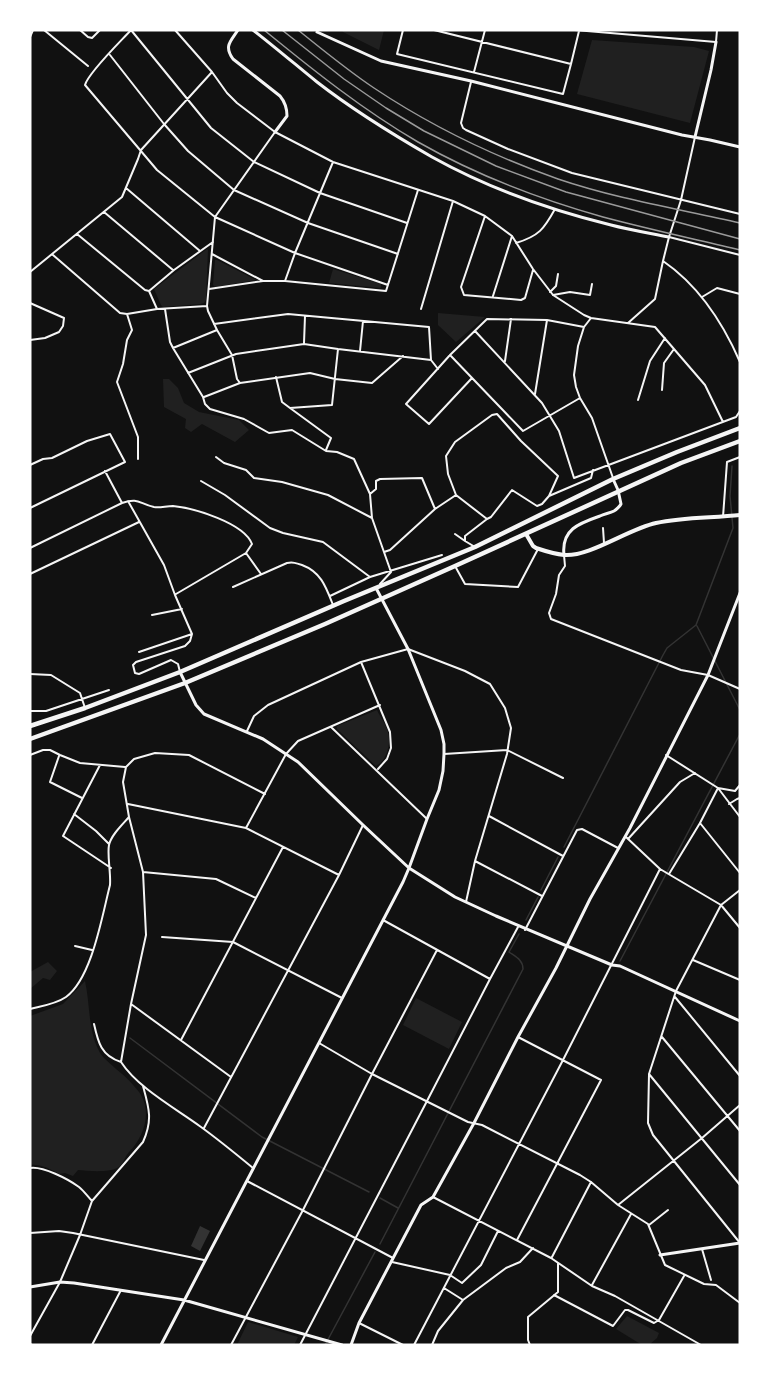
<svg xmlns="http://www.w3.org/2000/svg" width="770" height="1375" font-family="Raleway,sans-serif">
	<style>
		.green { fill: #202020 }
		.water { fill: #333 }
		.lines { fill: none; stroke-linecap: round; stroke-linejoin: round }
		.stream { stroke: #333; stroke-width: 1.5 }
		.minor { stroke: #f5f5f5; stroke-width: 2 }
		.tertiary { stroke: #f5f5f5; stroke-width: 3 }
		.secondary { stroke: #f5f5f5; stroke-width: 4 }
		.trunk { stroke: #f5f5f5; stroke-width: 4.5 }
		.rail { stroke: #9a9a9a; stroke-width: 1.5 }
	</style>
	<rect width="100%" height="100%" fill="#111"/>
	<path class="green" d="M342,30H384L379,50L343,32Z
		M592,40L694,47L709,51L690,123L577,94Z
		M207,249L208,250L206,300L204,303L200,304L163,307L161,305L154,289Z
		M215,260H217L256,280L215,287L213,285Z
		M333,269L381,284V288L329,283Z
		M438,313L485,317L456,342L438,325Z
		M163,379H169L178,388L184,403L199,412L239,420L249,430L235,442L202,424L191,432L185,428L186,419L164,407Z
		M377,710C380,717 386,724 388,732C391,744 387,760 376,766L337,729V726Z
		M48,962L57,971L50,980L43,978L30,989V972Z
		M85,981C90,1003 88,1028 98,1049C102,1058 109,1062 116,1069C124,1075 133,1084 139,1092C153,1111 144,1137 129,1152C125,1156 124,1163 119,1167C110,1173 88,1171 78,1170L73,1176L65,1173L59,1174C50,1169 41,1164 30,1165V1016L63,1004Z
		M416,998L462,1022L449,1049L403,1025Z
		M627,1316L659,1333L657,1338L649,1345H642L616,1329Z
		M248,1322L298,1337L294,1345H237Z"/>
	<path class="water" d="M200,1226L210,1231L200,1251L191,1246Z"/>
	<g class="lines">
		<path class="stream" d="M697,626L740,710
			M564,847L663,655L667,648L696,625L733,528L730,496L732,466
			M541,890L558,857
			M526,920L538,897
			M620,961L740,734
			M130,1038L262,1137L369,1192
			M380,1198L398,1208
			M380,1244L523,969C523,960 516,957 509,952L519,934
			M325,1345L375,1252"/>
		<path class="minor" d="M44,30L88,66
			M80,30L88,37L92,38L100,30
			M131,30C121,41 88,73 85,85L157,170L215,217L295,253L388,285
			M131,30L211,128L254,162L320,193L407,223
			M175,30L212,72L227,93L237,103L275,132L333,162L453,201L485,216L512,236L533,269L553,295L584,315L591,318L655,327L705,385L723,422
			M403,30L397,54L563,94L571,64L579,31
			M434,30L571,64
			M575,30L716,42L717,30
			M30,37L33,30
			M110,55L164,124L188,151L234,190L308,223L398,254
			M474,72L485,30
			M471,82L461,123L463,128L466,130L508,149L572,173L740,214
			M126,188L200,251
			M104,212L173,270
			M485,216L461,287L464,295L521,300L525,298L533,270
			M77,234L145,290L149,291
			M669,237L740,255
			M516,243C539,236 544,229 555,209
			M212,254L263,281
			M53,255L120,313L127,314L157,309L207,306
			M663,261C698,285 723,323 740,362
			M30,272L122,197L138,159L141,150L212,72
			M285,281L295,253L333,162
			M209,289L263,281H285L386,291L418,190
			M550,292L556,286L558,274
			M553,295L570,292L590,295L592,284
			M493,296L512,236
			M702,297L717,288L740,294
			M30,303L64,318L63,326L59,332L45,338L30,340
			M157,309L149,291L174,270L213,242
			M165,309L170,342L173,348L203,397L205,404L210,409L244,419L269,433L292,430L326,451L337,452L354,459L370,494L372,518L391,572L380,584
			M421,309L453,201
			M127,314L132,330L127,340L123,364L117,382L138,437V459
			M591,318L584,327L578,346L574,375L576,387L580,398L592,418L613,478
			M628,323L655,299L663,261L669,237L681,200L695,137
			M475,331L542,403L559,431L574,478L736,417L740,411
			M304,343L305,316
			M173,348L217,330
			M360,351L363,321
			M450,355L523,431L580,398
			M431,360L438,369
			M505,361L511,319
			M188,373L236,354L304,344L338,349L431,360L429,327L288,314L214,324
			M276,377L282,402L290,408L332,405L338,349
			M472,378L429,424L406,404L450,355L487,319L547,320L584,327
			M240,383L237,379L232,355L217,330L208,311L207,306L215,217L275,132
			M662,390L664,363L674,349
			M535,394L547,320
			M204,397L240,383L310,373L335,379L372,383L403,356
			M638,400L650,361L665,338
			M290,408L331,438L326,450
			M216,457L224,463L246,470L254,478L282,482L328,495L372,518
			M30,465L43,459L52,458L87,441L110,434L125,462L30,508
			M105,471L122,503
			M201,481L225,495L270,528L283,533L323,542L370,577
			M370,494L376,489V481L380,479L422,478L435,509
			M549,496L558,476L521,441L497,414L492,415L455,442L446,456L448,474L456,495L487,519L491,517L512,490L537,506L542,504L549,496L591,478L593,470
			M128,501L164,565L175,595L192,634L190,641L185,646L136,662L133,665L135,673L139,674L171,660L178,664L180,672
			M723,517L727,462L740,457
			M603,528L604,543
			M455,534L465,541
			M475,547L465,541V536L487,519
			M30,548L122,503C139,497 139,504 154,507C160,508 166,506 173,506C194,508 244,523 252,544L246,553
			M384,552L390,550L435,509L456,495
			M564,555L565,566L559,575L556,594L549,613L551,619L681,670L708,675L740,689
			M455,566L465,584L518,587L538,549
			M30,574L139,522
			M233,587L287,563C293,562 296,563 302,565C321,572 326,587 333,605
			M176,594L246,553L261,574
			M330,596L370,577L442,555
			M152,615L182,609
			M139,652L192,634
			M361,662L390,732L391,748L387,759L378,769
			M30,674L51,675L80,693L85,708
			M30,711H46L109,690
			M331,727L427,819
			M247,731L254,716L268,705L361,662L408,649L465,671L490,684L505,708L511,728L507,754L475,861L466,902
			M444,754L507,750L563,778
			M30,755L43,750H50L60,755L80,763L125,767
			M666,755L718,788L740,817
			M59,756L50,782L82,798
			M100,765L63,836L111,868
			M718,788L735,791L740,785
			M128,804L246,828L339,875
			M729,804L737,799L740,798
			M74,814L96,831L109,844
			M489,816L563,856
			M700,823L740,873
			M246,828L286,754L298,741L380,705
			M626,837L660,869L721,905L740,928
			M628,839L680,782L695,773
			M475,861L542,896
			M143,872L216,879L256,898
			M669,874L700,823L718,788
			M740,890L721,905L676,991L649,1074L648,1123L653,1135L740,1243
			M383,920L490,979
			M525,930L577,830L582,829L618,848
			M162,937L233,942L342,998
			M75,946L92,950
			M693,960L740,980
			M675,997L740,1076
			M131,1004L231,1077
			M30,1009C42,1006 56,1004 66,997C92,978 102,916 110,885C111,873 107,855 109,845C111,835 122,825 129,817
			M94,1024C98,1042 101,1056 121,1062
			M662,1037L740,1131
			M181,1040L283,847
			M319,1043L372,1074L468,1122L482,1125L580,1175L591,1182L618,1205L648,1224L665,1265L704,1284L716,1285L740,1303
			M649,1074L740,1185
			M204,1128L339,875L363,825
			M30,1168C43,1166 68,1179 79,1187C84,1191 88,1197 92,1201
			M253,1168C236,1154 219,1140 201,1127C175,1108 138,1088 121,1062L131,1004L146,935L143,872L129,817L123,782L126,767L134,759L155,753L189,755L265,794
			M247,1181L393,1258
			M433,1197L551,1258L592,1286L615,1296L701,1345
			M618,1205L702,1138L740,1105
			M30,1223V1222
			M649,1225L668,1210
			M30,1233L59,1231L73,1233L204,1260
			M517,1240L601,1080L518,1037
			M702,1249L711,1280
			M552,1257L591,1182
			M392,1262L450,1275L462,1283L481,1265L498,1231
			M592,1285L631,1214
			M444,1288L463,1300
			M554,1295L613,1326L625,1310H628L654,1323L659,1320
			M659,1320L684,1276
			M359,1323L403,1345
			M30,1336L60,1282L80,1235L92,1201L143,1142C153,1120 149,1108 143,1086
			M30,1344L32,1345
			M92,1345L121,1290
			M231,1345L303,1210L372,1074L437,950
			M300,1345L427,1101L490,979L518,927
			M414,1345L563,1060L660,869
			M432,1345L438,1331L463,1300L506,1268L520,1262L533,1248
			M530,1345L528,1340V1317L558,1292V1263"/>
		<path class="tertiary" d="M238,30C230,42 224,46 233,59L280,96C285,102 287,108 287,116L275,132
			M253,30C275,47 296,65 317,82C353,110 392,134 432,157C486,187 550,210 611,225C630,230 649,233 669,237
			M317,32L381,61L471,81L682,135L710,140L740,147
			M695,137L711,70L716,42
			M564,555C561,529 580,523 600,516C604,514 610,513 614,511C616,510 620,506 621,504L618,490L613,479
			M180,672L196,705L204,714L263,739L298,762L363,825L409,868L455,897L496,916L612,965L620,966L740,1021
			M660,1255L740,1243
			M30,1287L60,1282L74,1283L184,1300L342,1345
			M161,1345L403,882L409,868L427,819L439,790L443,771L444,754V744L441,730L408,649L376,588
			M351,1345L359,1323L421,1205L433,1197L474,1123L518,1037L556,968L590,899L630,828L708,675L740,593"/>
		<path class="secondary" d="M526,534L533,546L536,548C545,551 554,554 564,555C590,557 628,529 656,523C683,517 712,518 740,515"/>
		<path class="trunk" d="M30,726L85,708L180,672L344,601L475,547L613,479L677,452L740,428
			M30,739L185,683L325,624L455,566L681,463L740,441"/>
		<path class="rail" d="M264,30C313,70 363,110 418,142C476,175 539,199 603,217C648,229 694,239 740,250
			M282,30L344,79L386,108L424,131L496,166L566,192L740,239
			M298,30C323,50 347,70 374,88C431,126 493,156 558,179C617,199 679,209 740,223"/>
	</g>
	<rect width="770" height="1375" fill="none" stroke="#ffffff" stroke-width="63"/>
</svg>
